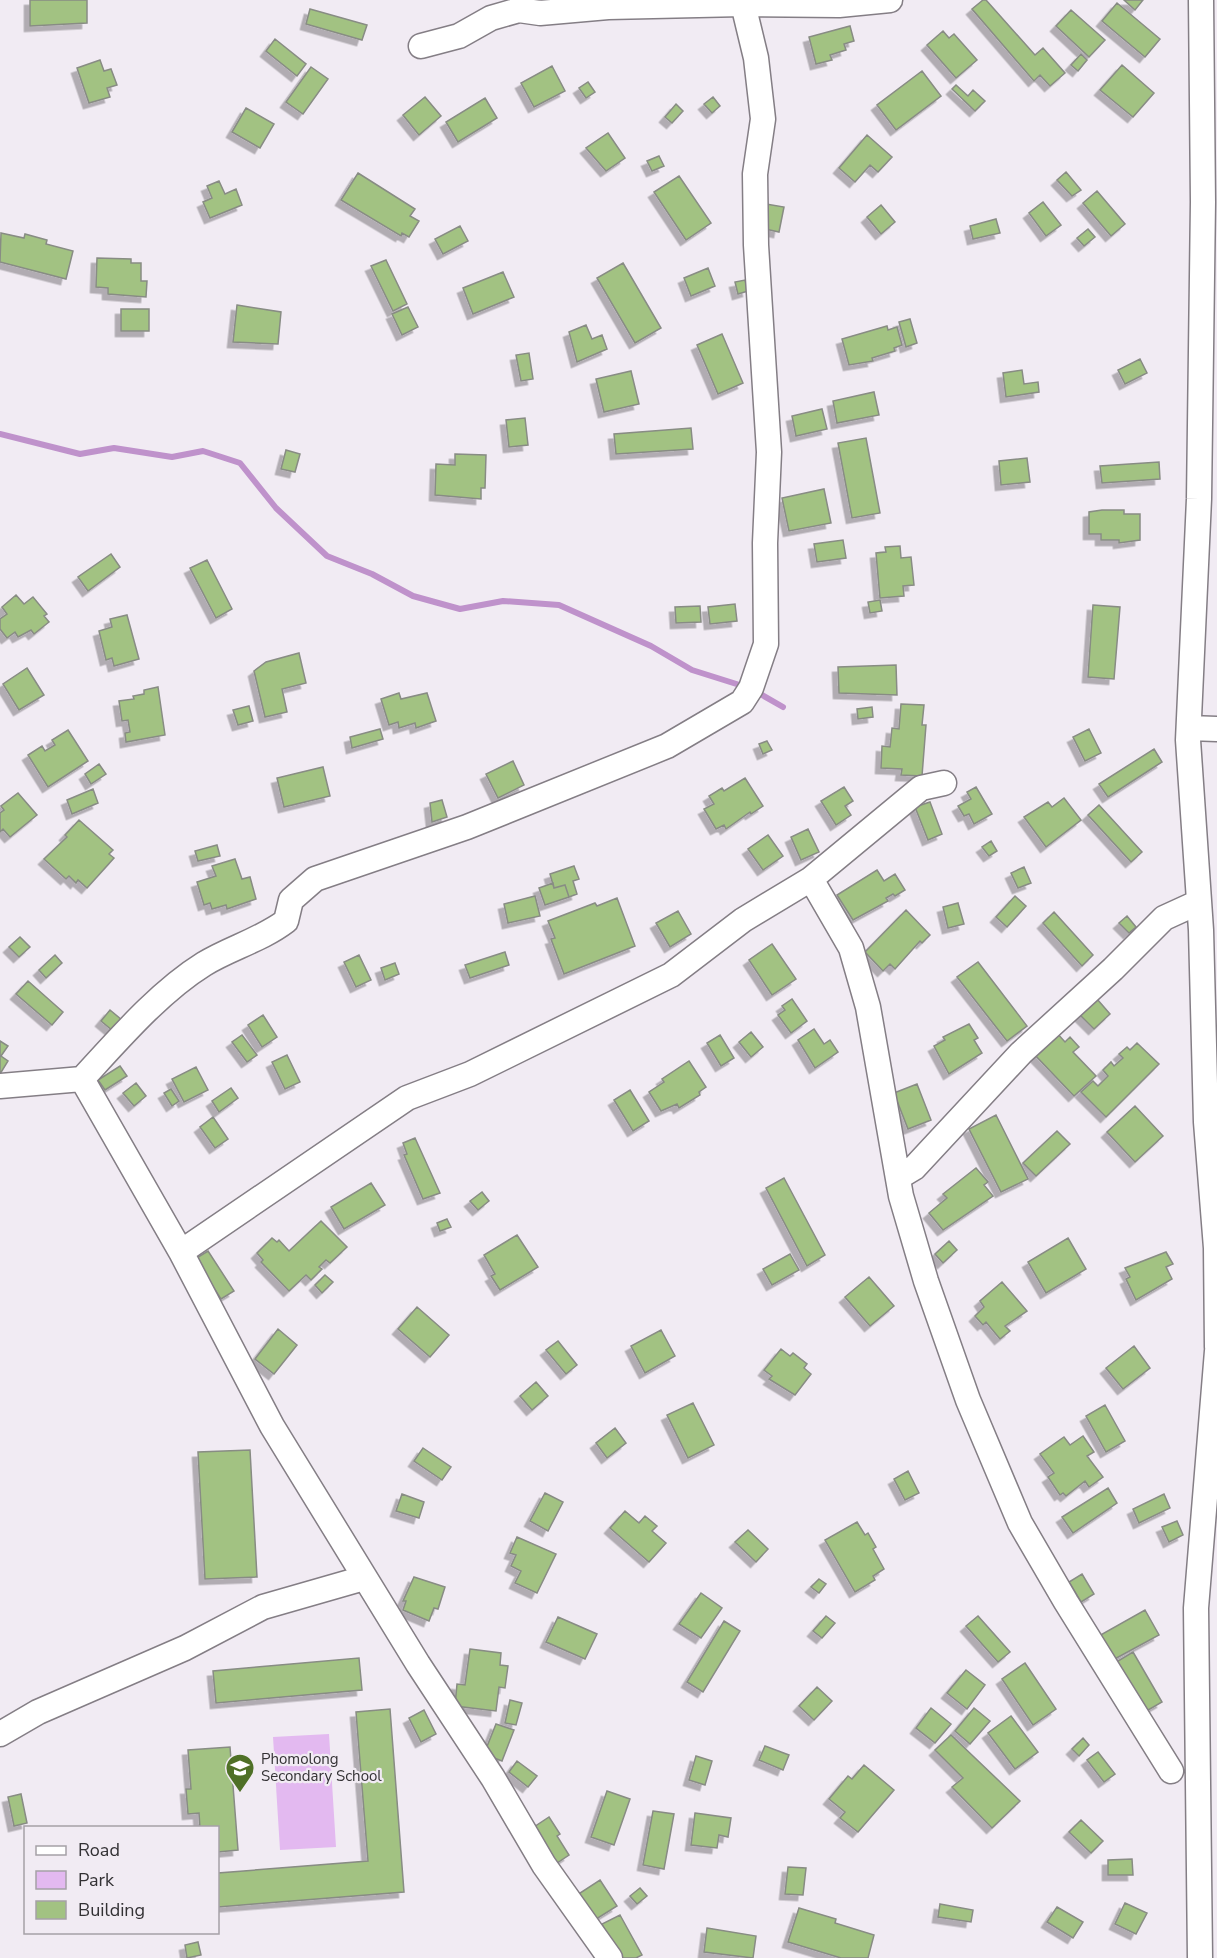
<svg xmlns="http://www.w3.org/2000/svg" width="1217" height="1958" font-family="'Nunito Sans',sans-serif">
	<style>
		.green { fill: #e3b9f0 }
		.lines { fill: none; stroke-linecap: round; stroke-linejoin: round }
		.stream { stroke: #bf92cb; stroke-width: 6 }
		.building { fill: #a2c282; stroke: #888c84; stroke-width: 1.5; filter: url(#shadow) }
		.minor-casing { stroke: #847e85; stroke-width: 27 }
		.minor { stroke: #fff; stroke-width: 24 }
		.labels { text-anchor: middle; stroke-width: 4.5; stroke-linejoin: round; paint-order: stroke }
		.poi-label { font-size: 15px; fill: #333134; stroke: #f1ebf3; text-anchor: start }
	</style>
	<defs>
		<filter id="shadow"><feDropShadow dx="-5.5" dy="5.5" stdDeviation="0" flood-color="#0004"/></filter>
	</defs>
	<rect width="100%" height="100%" fill="#f1ebf3"/>
	<path class="green" d="M329,1734L336,1847L280,1850L273,1737Z"/>
	<g class="lines">
		<path class="stream" d="M0,434L80,454L114,448L172,457L203,451L240,463L276,508L327,556L372,574L413,596L460,609L503,601L559,605L651,646L692,670L746,687
			M755,691L783,707"/>
	</g>
	<path class="building" d="M30,0H87V23L30,26Z
		M983,0H986L1035,55L1043,48L1065,73L1050,86L1040,75L1034,81L972,9Z
		M1124,0H1143L1135,10Z
		M1117,3L1160,39L1145,57L1102,21Z
		M310,9L367,25L362,40L306,24Z
		M1071,10L1105,40L1089,57L1056,26Z
		M850,26L854,41L844,44L846,50L830,55L832,60L816,64L809,37Z
		M943,31L949,38L954,34L977,60L956,78L927,45Z
		M275,39L306,64L297,76L266,51Z
		M1081,54L1087,60L1078,71L1071,65Z
		M100,60L104,71L111,69L117,85L107,88L110,97L89,103L77,68Z
		M1122,65L1154,93L1133,117L1100,90Z
		M552,66L565,91L534,107L521,83Z
		M311,67L328,79L303,114L286,102Z
		M922,71L941,96L896,130L877,105Z
		M588,82L595,92L586,98L579,88Z
		M956,85L968,96L973,90L985,101L975,111L952,89Z
		M425,97L441,116L419,135L403,115Z
		M713,97L720,106L712,113L704,104Z
		M485,98L497,118L458,142L446,122Z
		M676,104L683,111L672,123L665,117Z
		M246,108L274,124L260,148L232,132Z
		M608,133L625,158L606,171L586,148Z
		M867,135L892,157L878,172L870,165L855,182L839,168Z
		M659,156L664,166L652,171L647,161Z
		M1066,172L1081,190L1072,196L1057,180Z
		M358,173L415,209L410,216L419,221L409,237L402,233L401,236L341,200Z
		M679,176L711,223L686,240L654,192Z
		M219,181L225,194L236,189L242,205L210,218L203,202L212,198L207,186Z
		M1097,191L1125,224L1111,236L1083,203Z
		M1043,202L1061,225L1046,236L1029,213Z
		M766,204L784,207L779,232L761,228Z
		M881,205L895,222L881,234L867,217Z
		M996,219L1000,233L973,239L970,226Z
		M460,226L468,241L443,254L435,239Z
		M1088,229L1095,237L1084,246L1077,238Z
		M1,233L24,238L25,234L47,240L46,244L73,251L66,279L0,262Z
		M97,258L131,259V263H141V281H147L146,297L108,294V288L96,287Z
		M386,260L407,304L393,311L371,266Z
		M623,263L661,328L635,343L597,278Z
		M708,268L715,286L691,296L684,278Z
		M503,272L514,297L473,314L463,288Z
		M745,280L748,291L738,294L735,282Z
		M237,305L281,312L278,344L233,342Z
		M408,307L418,327L402,335L392,314Z
		M121,309H149V331H121Z
		M910,319L917,343L906,347L899,322Z
		M586,325L592,339L602,335L607,349L577,362L569,332Z
		M887,326L888,330L897,327L902,345L894,348L895,351L872,358L873,361L849,365L842,339Z
		M722,334L743,383L718,394L697,345Z
		M529,353L533,379L521,381L516,355Z
		M1140,359L1147,373L1125,384L1118,370Z
		M1022,370L1024,384L1038,382L1039,392L1006,397L1003,373Z
		M631,371L639,404L604,412L596,379Z
		M874,392L879,415L837,423L833,401Z
		M822,409L827,429L796,436L792,416Z
		M525,418L528,445L509,447L506,420Z
		M691,428L693,449L616,454L614,434Z
		M866,438L880,513L852,518L838,443Z
		M286,450L300,454L295,472L281,469Z
		M455,454L486,455L485,488H481V499L435,495L436,464L455,465Z
		M1027,458L1030,482L1001,485L999,461Z
		M1159,462L1160,479L1102,483L1100,466Z
		M824,489L831,523L789,531L782,498Z
		M1102,510H1124V514H1140V540L1119,543V540H1101V534H1089V512Z
		M843,540L846,558L817,562L814,544Z
		M900,546L901,558L911,557L914,585L903,586L904,596L880,598L876,553L886,552L885,547Z
		M111,554L120,567L88,591L78,577Z
		M207,560L232,609L216,618L190,568Z
		M16,595L24,604L33,597L47,614L44,616L49,622L34,634L31,630L18,637L15,632L7,638L0,629V619L7,614L2,607Z
		M880,600L882,611L870,613L868,602Z
		M735,604L737,621L710,624L708,607Z
		M1093,605L1120,607L1114,679L1088,677Z
		M700,606L701,622L676,623L675,607Z
		M127,615L139,659L114,666L112,658L106,660L99,631L112,627L110,619Z
		M299,653L306,683L282,689L287,712L265,717L254,671L266,662Z
		M896,665L897,695L839,693L838,667Z
		M27,668L44,695L19,710L3,684Z
		M158,687L165,735L126,742L125,733L130,732L128,720L122,721L119,701L134,699L133,696L144,694V690Z
		M399,693L401,699L427,693L436,721L416,728L415,723L399,728L398,722L389,725L381,699Z
		M901,704L924,705L922,725H926L922,776L901,775L902,769L881,768L882,746L890,747L892,728L899,729Z
		M249,706L253,721L238,725L233,710Z
		M872,707L873,717L858,719L857,709Z
		M380,729L383,739L352,748L350,737Z
		M1089,729L1101,753L1085,761L1073,737Z
		M68,730L88,761L48,787L28,755L42,746L45,751L55,745L52,740Z
		M767,741L772,750L763,754L759,744Z
		M1154,749L1162,762L1108,797L1099,784Z
		M513,761L524,785L498,798L486,774Z
		M99,764L106,774L91,784L85,774Z
		M323,767L330,796L284,807L277,778Z
		M745,778L763,806L751,814L750,812L726,829L724,825L716,829L704,809L714,804L709,796L722,788L724,791Z
		M844,787L853,801L845,806L851,815L836,825L821,801Z
		M976,787L992,814L974,824L969,814L964,816L958,806L971,799L967,792Z
		M93,789L98,803L72,814L67,800Z
		M18,793L37,815L10,837L3,829L0,832V813L4,810L1,806Z
		M1064,798L1081,820L1046,847L1024,817L1048,802L1052,807Z
		M442,800L447,817L432,822L430,803Z
		M930,802L942,834L928,840L915,807Z
		M1099,805L1142,852L1131,862L1088,815Z
		M79,820L113,850L109,854L114,858L87,888L78,880L76,883L69,876L66,879L44,859L67,837L65,835Z
		M808,829L819,852L801,860L791,837Z
		M768,835L783,856L763,870L748,849Z
		M991,841L997,851L989,856L982,847Z
		M217,845L220,856L198,861L195,851Z
		M235,859L242,879L250,877L256,899L227,909L226,905L212,909L210,903L204,905L197,882L216,876L212,866Z
		M574,866L579,879L573,881L577,894L569,897L565,885L554,888L550,874Z
		M1024,867L1031,883L1018,888L1011,873Z
		M877,870L884,881L895,874L905,890L895,896L893,894L886,898L888,901L853,920L837,895Z
		M553,883L554,888L565,885L569,897L545,905L539,888Z
		M535,896L540,916L508,923L504,904Z
		M1015,896L1026,906L1007,927L996,917Z
		M617,898L635,946L564,974L551,939L555,938L548,921L595,903L597,906Z
		M958,903L964,924L948,928L943,907Z
		M906,910L930,935L922,943L920,941L895,969L890,964L883,971L865,952Z
		M678,911L691,934L670,947L656,923Z
		M1054,912L1093,955L1082,966L1043,923Z
		M1127,916L1136,927L1129,933L1119,923Z
		M20,937L30,947L19,957L9,947Z
		M772,944L796,979L772,995L749,960Z
		M505,952L509,965L470,978L465,965Z
		M55,955L62,963L46,978L39,970Z
		M359,955L371,980L356,987L344,962Z
		M978,962L1027,1026L1007,1041L957,977Z
		M395,963L399,974L385,980L381,968Z
		M28,981L63,1012L52,1025L16,994Z
		M792,999L807,1021L791,1033L778,1015L785,1010L782,1006Z
		M1097,999L1110,1014L1094,1029L1080,1015Z
		M110,1010L122,1020L113,1031L101,1021Z
		M263,1015L277,1037L262,1047L248,1025Z
		M969,1024L978,1038L974,1040L982,1053L949,1074L934,1046L945,1040L943,1037Z
		M814,1029L824,1044L830,1040L838,1052L815,1068L798,1040Z
		M751,1032L763,1047L751,1057L739,1042Z
		M1056,1032L1065,1042L1070,1037L1079,1047L1073,1052L1096,1076L1074,1096L1033,1053Z
		M242,1035L257,1055L247,1062L232,1042Z
		M720,1035L734,1058L721,1066L707,1043Z
		M0,1041L8,1046L1,1056L8,1061L0,1074Z
		M1137,1043L1159,1064L1106,1117L1081,1092L1093,1081L1098,1086L1108,1076L1103,1070L1111,1062L1114,1066L1123,1058L1119,1054L1127,1047L1130,1050Z
		M287,1055L300,1082L285,1089L272,1062Z
		M689,1061L706,1087L699,1092L700,1095L679,1108L677,1104L661,1111L649,1092L664,1082L662,1079Z
		M120,1066L127,1076L105,1090L98,1080Z
		M196,1067L208,1090L184,1102L172,1079Z
		M136,1083L146,1096L134,1106L123,1093Z
		M917,1084L931,1120L908,1129L894,1093Z
		M231,1088L238,1098L219,1112L212,1101Z
		M171,1089L179,1101L172,1106L164,1093Z
		M630,1090L649,1121L633,1131L614,1100Z
		M1135,1106L1163,1136L1135,1162L1107,1132Z
		M996,1115L1028,1179L1001,1192L969,1129Z
		M213,1117L228,1139L215,1148L200,1127Z
		M1057,1131L1070,1144L1036,1176L1023,1163Z
		M415,1138L440,1193L423,1199L404,1155L407,1154L403,1143Z
		M976,1168L988,1182L984,1185L993,1196L943,1230L929,1213L947,1198L943,1194Z
		M784,1178L825,1255L807,1266L766,1188Z
		M371,1183L385,1205L344,1229L331,1207Z
		M482,1192L489,1201L478,1210L470,1201Z
		M447,1219L451,1227L440,1231L437,1223Z
		M321,1221L347,1247L330,1263L326,1260L319,1267L322,1269L311,1280L306,1275L289,1291L261,1262L263,1260L257,1253L272,1238L277,1242L279,1240L289,1251Z
		M517,1235L538,1267L500,1290L491,1276L495,1274L484,1255Z
		M1068,1238L1086,1269L1046,1293L1028,1262Z
		M949,1241L957,1250L943,1263L935,1254Z
		M208,1251L234,1291L221,1299L195,1259Z
		M1166,1252L1173,1264L1166,1267L1172,1279L1136,1300L1126,1279L1130,1277L1125,1268Z
		M790,1254L799,1270L772,1285L763,1269Z
		M325,1275L333,1282L322,1293L315,1285Z
		M869,1277L894,1306L870,1326L845,1297Z
		M1002,1282L1027,1311L1005,1326L1010,1331L1000,1339L986,1322L983,1325L975,1316L984,1307L980,1301Z
		M417,1307L449,1335L430,1357L398,1329Z
		M278,1329L297,1345L274,1374L255,1359Z
		M661,1330L675,1356L645,1373L631,1346Z
		M558,1341L577,1365L566,1374L546,1350Z
		M1134,1346L1150,1368L1123,1389L1106,1368Z
		M781,1349L790,1356L793,1353L807,1364L804,1368L811,1374L795,1395L769,1379L772,1376L764,1370Z
		M536,1382L548,1396L532,1410L520,1396Z
		M693,1403L714,1445L688,1458L667,1415Z
		M1105,1405L1125,1441L1106,1452L1086,1416Z
		M615,1428L626,1443L607,1458L596,1443Z
		M1083,1436L1094,1452L1087,1456L1103,1477L1089,1487L1085,1481L1066,1496L1063,1493L1060,1495L1048,1477L1054,1473L1040,1454L1064,1437L1070,1445Z
		M423,1448L451,1467L442,1480L414,1461Z
		M250,1450L257,1577L205,1579L198,1452Z
		M908,1471L919,1493L905,1500L894,1479Z
		M1108,1488L1117,1503L1073,1533L1062,1517Z
		M545,1493L563,1502L548,1531L530,1521Z
		M402,1494L424,1502L419,1518L396,1511Z
		M1164,1494L1170,1508L1139,1523L1133,1509Z
		M625,1511L639,1523L645,1516L657,1526L652,1531L666,1543L649,1562L610,1528Z
		M1177,1521L1183,1535L1169,1542L1162,1527Z
		M857,1522L865,1535L868,1533L876,1547L873,1549L884,1569L873,1576L875,1580L855,1592L825,1540Z
		M748,1530L768,1549L756,1562L735,1542Z
		M517,1537L556,1554L537,1593L515,1583L521,1571L511,1566L516,1555L510,1553Z
		M1082,1574L1094,1594L1081,1602L1069,1582Z
		M414,1577L445,1587L438,1609L434,1608L429,1621L403,1610L406,1601H403Z
		M819,1579L826,1584L819,1593L811,1587Z
		M701,1593L722,1608L701,1638L679,1624Z
		M1145,1610L1159,1635L1111,1661L1097,1637Z
		M826,1616L835,1623L822,1638L813,1631Z
		M978,1616L1010,1652L998,1662L966,1626Z
		M558,1617L597,1634L585,1659L546,1642Z
		M724,1621L740,1631L703,1692L687,1682Z
		M470,1649L501,1653L500,1665L508,1666L505,1688L499,1687L496,1711L455,1706L457,1684L465,1685Z
		M1133,1652L1162,1702L1143,1713L1113,1664Z
		M359,1658L362,1690L216,1703L213,1671Z
		M1025,1663L1056,1709L1033,1725L1002,1679Z
		M966,1670L985,1685L967,1709L947,1693Z
		M817,1687L832,1701L814,1720L799,1706Z
		M510,1700L522,1703L516,1725L505,1723Z
		M931,1708L951,1724L935,1743L916,1728Z
		M974,1708L990,1721L970,1744L955,1731Z
		M390,1709L404,1892L218,1907V1873L368,1861L356,1712Z
		M424,1710L436,1734L421,1742L409,1718Z
		M1011,1716L1038,1752L1015,1769L988,1733Z
		M496,1724L514,1730L502,1761L484,1754Z
		M951,1735L1020,1801L992,1828L952,1787L963,1778L935,1750Z
		M1083,1738L1089,1745L1079,1756L1072,1749Z
		M765,1746L789,1755L783,1770L759,1760Z
		M230,1747L238,1850L218,1852V1828H200L199,1813L188,1814L186,1789H191L188,1750Z
		M1098,1752L1115,1774L1104,1782L1087,1760Z
		M696,1756L712,1761L705,1785L689,1780Z
		M517,1761L537,1776L528,1787L509,1772Z
		M864,1765L894,1790L858,1832L840,1818L845,1812L829,1799L848,1776L852,1779Z
		M607,1791L630,1799L614,1845L591,1837Z
		M21,1794L27,1823L14,1826L8,1797Z
		M653,1811L674,1814L664,1869L643,1865Z
		M695,1813L731,1818L728,1837L719,1835L717,1848L691,1845Z
		M549,1817L560,1834L557,1836L569,1855L554,1865L531,1829Z
		M1081,1820L1103,1841L1091,1853L1069,1832Z
		M1132,1859L1133,1875H1108V1860Z
		M788,1867L806,1868L803,1895L785,1894Z
		M600,1880L617,1906L593,1921L577,1895Z
		M640,1888L647,1896L637,1904L630,1896Z
		M1125,1903L1147,1913L1136,1934L1115,1924Z
		M940,1904L973,1910L971,1922L938,1917Z
		M1057,1907L1083,1922L1073,1938L1047,1922Z
		M799,1908L836,1919L835,1923L874,1935L868,1958H841L788,1942Z
		M620,1915L642,1955L636,1958H620L602,1924Z
		M707,1928L756,1936L753,1958L704,1952Z
		M198,1942L201,1955L187,1958L185,1945Z"/>
	<g class="lines">
		<g class="minor-casing">
			<path id="minor" d="M1201,0L1203,202L1199,499L1188,740L1201,930L1206,1122L1216,1248L1217,1347
				M421,46L459,36L491,18L519,10L540,13L608,7L743,4L839,5L890,0
				M1189,728L1217,729
				M811,879L851,948L868,1007L901,1196L926,1281L968,1400L1020,1523L1066,1602L1171,1771
				M82,1079C118,1040 159,992 204,964C230,948 261,940 286,921L291,900L315,879L467,827L667,746L742,702L751,688L766,644L765,543L769,452L756,245L755,174L763,119L756,58L743,4
				M0,1086L82,1079L181,1252L272,1426L418,1664L493,1778L544,1865L610,1958
				M899,1177L914,1168L1021,1053L1113,969L1164,918L1199,902
				M181,1252L407,1098L470,1074L671,975L743,920L811,879L921,788L944,783
				M0,1734L38,1712L185,1648L263,1607L364,1578
				M1200,1958L1196,1608L1217,1351"/>
		</g>
		<use href="#minor" class="minor"/>
	</g>
	<defs>
		<g id="school-pin" transform="scale(1.5)"><path d="M0 17L-7.5 6A9.5 9.5 0 1 1 7.5 6Z" fill="#4f7027" stroke="#f1ebf3"/><path d="M0-5L7-2L0 1L-7-2ZM-4 1L0 2.5L4 1V4Q0 6-4 4Z" fill="#fff"/></g>
	</defs>
	<g fill-rule="evenodd">
		<use href="#school-pin" x="240" y="1768"/>
	</g>
	<g class="labels">
		<g class="poi-label">
			<text x="261" y="1764">Phomolong<tspan x="261" dy="17">Secondary School</tspan></text>
		</g>
	</g>
	<rect x="24" y="1826" width="195" height="108" fill="#f1ebf3" stroke="#a5a1a7" stroke-width="1.5"/>
	<rect x="36" y="1846" width="30" height="9" fill="#ffffff" stroke="#a5a1a7" stroke-width="1.5"/>
	<text x="78" y="1856" font-size="18" fill="#333134">Road</text>
	<rect x="36" y="1871" width="30" height="18" fill="#e3b9f0" stroke="#a5a1a7" stroke-width="1.5"/>
	<text x="78" y="1886" font-size="18" fill="#333134">Park</text>
	<rect x="36" y="1901" width="30" height="18" fill="#a2c282" stroke="#a5a1a7" stroke-width="1.5"/>
	<text x="78" y="1916" font-size="18" fill="#333134">Building</text>
</svg>
